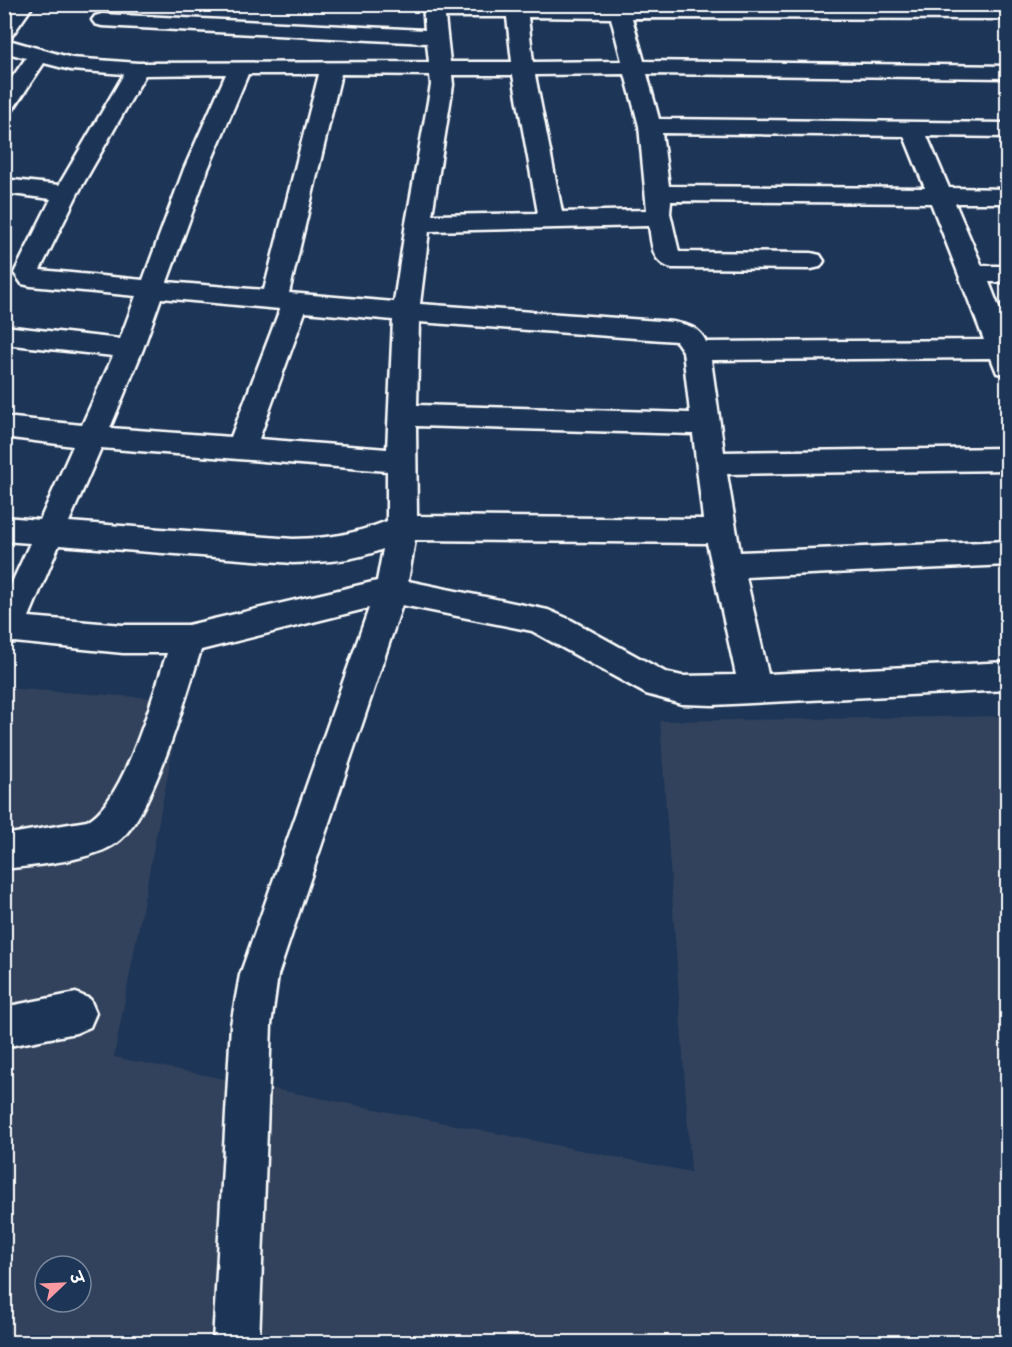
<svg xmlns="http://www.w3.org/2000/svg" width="1012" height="1347" font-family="Mali,'Playpen Sans Deva',sans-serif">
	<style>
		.built { fill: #30425c; fill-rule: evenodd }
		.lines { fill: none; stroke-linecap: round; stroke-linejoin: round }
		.minor-casing { stroke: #fff; stroke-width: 5 }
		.minor { fill: #1d3557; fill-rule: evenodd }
	</style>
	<rect width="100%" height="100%" fill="#1d3557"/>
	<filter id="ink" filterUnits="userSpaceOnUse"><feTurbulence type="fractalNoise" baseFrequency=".0167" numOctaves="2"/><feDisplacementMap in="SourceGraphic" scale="12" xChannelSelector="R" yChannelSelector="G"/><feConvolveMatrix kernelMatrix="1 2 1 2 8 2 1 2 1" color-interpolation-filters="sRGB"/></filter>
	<g filter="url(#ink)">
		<path class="built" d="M4,688L182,700L114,1057L691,1172L660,721L1007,716V1342H5ZM45,1266H81V1302H45Z"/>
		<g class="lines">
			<g class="minor-casing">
				<path id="minor" d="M13,4H34L11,37L5,39L72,58L138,63L429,62L427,43L102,26L95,24L92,20L95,16L102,14L425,30L423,4L1008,7V19L632,18L644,61L1008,66V78L647,74L659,119L1008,123V137L927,136L949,188L1008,189V203H955L982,266H1008V282H989L1008,331V375L997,373L991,358L711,360L724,452L1008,448V470L727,474L740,552L1008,541V565L746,577L768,674L1008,662V690L713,705L682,704L646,694L532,631L402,605L278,975L271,1025L259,1342H213L231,1025L240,975L369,608L201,650C186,696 154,811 120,840C97,861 35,865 4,869V835L87,821C125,801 153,694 167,653H123L14,642L4,645V600L30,543L4,541V517L40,520L73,446L4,437V417L82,425L113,356L4,344V326L120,339L136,296L31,286L22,284L14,273L51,199L4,193V179L59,185L124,74L71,70L44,63L12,111L4,113V89L26,58L4,52V17ZM445,17H507L512,62H450ZM528,17L611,18L622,61L533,62ZM226,74L184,169L143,280L40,270L78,193L145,75ZM248,74H319L264,290L167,282L208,169ZM341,74L430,75L431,85L406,223L394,302L289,293ZM625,74L639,126L647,210L562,212L535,75ZM452,75H513L538,213L432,215L453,85ZM662,133L904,136L925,188L669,186ZM671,201L931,203L984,340L706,342C699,327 688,325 673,322L420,304L429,231L649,226C652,244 651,263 672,268L811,269L820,267L824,261L820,255L811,253L679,252L670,213ZM161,298L280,309L231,437L110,428L143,349ZM305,312L393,320L387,449L259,439ZM419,322L676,341L683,351L690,413L417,405ZM416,426L693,434L703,519L417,516ZM101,448L387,471V521C352,535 330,538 293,539L69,522ZM415,540L707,543L736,675L682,676L665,672L571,620L548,610L408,581ZM59,545L293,563C324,562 354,561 383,549L377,581L188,625H123L29,617Z
					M76,993L90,999L96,1013L90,1027L76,1033L4,1047V1007Z"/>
			</g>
			<use href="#minor" class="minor"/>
		</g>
	</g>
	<rect width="1012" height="1347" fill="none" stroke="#1d3557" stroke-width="24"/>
	<rect x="12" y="12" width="988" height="1323" fill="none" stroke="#fff" stroke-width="2" filter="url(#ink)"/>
	<g transform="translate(63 1284) rotate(67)"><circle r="28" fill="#1d3557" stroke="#77869a" stroke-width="1.5"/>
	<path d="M0-4.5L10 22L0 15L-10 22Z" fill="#ff9aa2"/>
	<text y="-9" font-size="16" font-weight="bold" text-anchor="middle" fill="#ffffff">उ</text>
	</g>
</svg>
